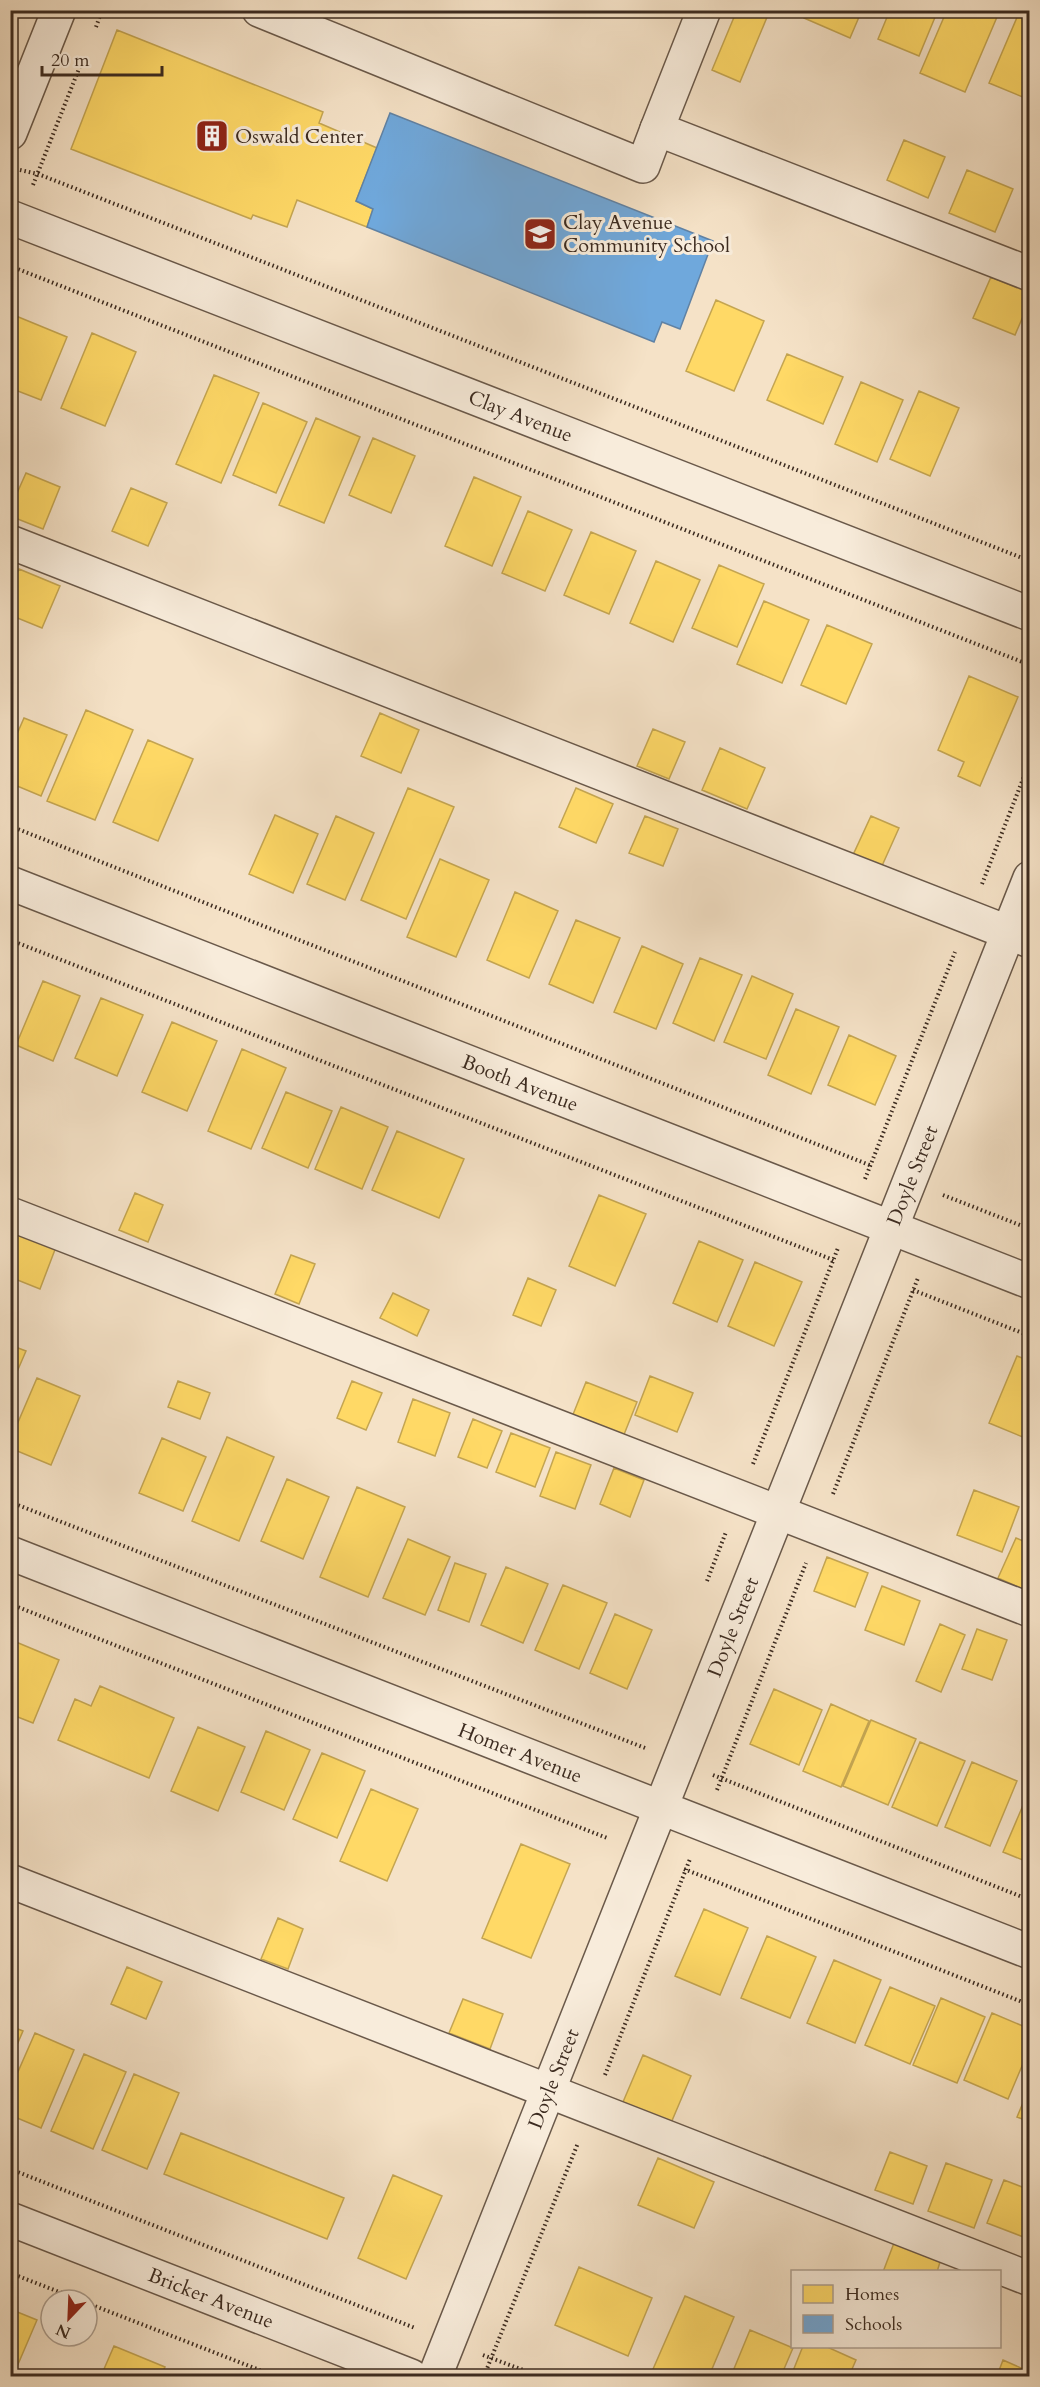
<svg xmlns="http://www.w3.org/2000/svg" width="1040" height="2387" font-family="Cardo,serif">
	<style>
		.homes { fill: #ffd966; stroke: #c4a551; stroke-width: 1.5 }
		.schools { fill: #6fa8dc; stroke: #6082a4; stroke-width: 1.5 }
		.lines { fill: none; stroke-linecap: round; stroke-linejoin: round }
		.minor-casing { stroke: #6a594a; stroke-width: 36 }
		.path { stroke: #3c2b20; stroke-width: 4; stroke-dasharray: 1.5 3; stroke-linecap: butt }
		.minor { stroke: #f8ecdb; stroke-width: 33 }
		.labels { text-anchor: middle; stroke-width: 6; stroke-linejoin: round; paint-order: stroke }
		.poi-label { font-size: 20px; fill: #3c2b20; stroke: #f8ecdb; text-anchor: start }
		.street-label { font-size: 20px; fill: #3c2b20; stroke: #f8ecdb }
	</style>
	<rect width="100%" height="100%" fill="#f5e2c7"/>
	<filter id="stains"><feTurbulence type="fractalNoise" baseFrequency=".00333" numOctaves="4"/><feColorMatrix values="0 0 0 0 .2 0 0 0 0 .09 0 0 0 0 .02 0 0 0 .5 -.17"/></filter>
	<radialGradient id="worn" r=".72"><stop offset=".6" stop-color="#630" stop-opacity="0"/><stop offset="1" stop-color="#630" stop-opacity=".3"/></radialGradient>
	<path class="homes" d="M737,10H770L740,82L712,70Z
		M807,10H862L850,38L804,18Z
		M890,10H938L919,56L878,39Z
		M947,10H1000L965,92L920,73Z
		M1018,15L1030,20V100L989,83Z
		M117,30L323,112L319,123L377,148L356,201L373,209L367,227L297,200L287,227L253,215L251,219L71,149Z
		M904,140L945,157L928,198L887,180Z
		M967,170L1013,189L995,232L949,213Z
		M1030,241V256L1024,253Z
		M991,277L1030,293V300L1015,335L973,318Z
		M716,300L764,321L734,391L686,371Z
		M16,316L67,337L41,400L10,388V330Z
		M92,333L136,352L105,426L61,408Z
		M787,354L843,377L823,424L767,400Z
		M214,375L259,393L221,483L176,464Z
		M861,382L903,400L877,462L835,444Z
		M919,391L959,408L930,476L890,459Z
		M263,403L307,422L276,493L233,475Z
		M316,418L360,437L324,523L279,505Z
		M373,438L415,456L391,513L349,495Z
		M26,473L60,487L43,529L10,516V509Z
		M474,477L521,497L492,566L445,546Z
		M131,488L167,503L148,546L112,531Z
		M528,511L572,530L545,591L502,573Z
		M591,532L636,551L609,614L564,595Z
		M656,561L700,580L673,642L630,623Z
		M719,565L764,584L737,647L692,628Z
		M19,569L60,586L42,628L10,615V588Z
		M764,601L809,620L782,683L737,664Z
		M827,625L872,644L846,704L801,685Z
		M969,676L1018,697L980,786L958,776L964,762L938,750Z
		M10,701L17,704L10,720Z
		M86,710L133,730L95,820L47,801Z
		M380,713L419,730L401,773L361,756Z
		M24,718L67,735L41,796L10,783V750Z
		M653,729L685,742L669,779L637,766Z
		M148,740L193,759L158,841L113,822Z
		M720,748L765,768L747,809L702,790Z
		M408,788L454,807L406,919L361,900Z
		M576,788L613,804L596,843L559,827Z
		M275,815L318,834L293,893L249,874Z
		M336,816L374,833L345,900L307,884Z
		M645,816L678,829L663,866L629,853Z
		M871,816L899,828L881,868L853,855Z
		M440,859L489,880L456,957L407,937Z
		M515,892L558,911L529,978L487,960Z
		M576,920L620,938L593,1003L549,984Z
		M642,946L683,964L656,1029L614,1012Z
		M700,958L742,975L714,1041L673,1023Z
		M752,976L793,994L766,1059L724,1042Z
		M43,981L80,996L53,1061L16,1045Z
		M101,998L143,1015L117,1076L75,1058Z
		M796,1009L839,1027L811,1094L768,1075Z
		M172,1022L217,1041L187,1111L142,1092Z
		M849,1035L896,1056L875,1105L828,1085Z
		M242,1049L286,1068L251,1149L208,1131Z
		M286,1092L332,1111L308,1168L262,1148Z
		M341,1107L388,1127L362,1189L315,1169Z
		M397,1131L464,1159L439,1218L372,1190Z
		M135,1193L163,1205L148,1242L119,1230Z
		M599,1195L646,1214L615,1286L569,1266Z
		M12,1230L56,1247L40,1289L10,1277Z
		M699,1241L743,1260L717,1322L673,1303Z
		M291,1255L315,1264L299,1304L275,1294Z
		M755,1262L802,1282L774,1346L728,1326Z
		M528,1278L556,1290L541,1326L513,1315Z
		M393,1293L429,1310L417,1336L380,1318Z
		M10,1345L26,1351L10,1388Z
		M1017,1356L1030,1361V1440L989,1423Z
		M650,1376L693,1393L677,1432L635,1415Z
		M37,1378L80,1396L51,1465L10,1448V1441Z
		M178,1381L210,1393L200,1419L168,1407Z
		M352,1381L382,1393L366,1430L337,1418Z
		M586,1382L637,1402L623,1437L572,1417Z
		M413,1399L450,1413L435,1456L398,1442Z
		M473,1419L502,1431L487,1468L458,1457Z
		M511,1433L550,1448L535,1487L496,1472Z
		M227,1437L274,1457L239,1541L192,1521Z
		M162,1438L206,1457L183,1511L139,1493Z
		M556,1452L591,1465L575,1509L540,1496Z
		M614,1468L644,1480L630,1517L600,1504Z
		M287,1479L329,1497L303,1559L261,1541Z
		M357,1487L405,1507L368,1597L320,1577Z
		M974,1490L1019,1507L1002,1552L957,1535Z
		M1016,1538L1030,1544V1592L998,1578Z
		M408,1539L450,1557L425,1615L383,1598Z
		M827,1557L868,1573L855,1607L814,1591Z
		M455,1563L486,1574L469,1622L438,1610Z
		M506,1567L548,1584L523,1643L481,1625Z
		M563,1585L607,1603L579,1669L535,1650Z
		M882,1586L920,1601L904,1645L865,1630Z
		M615,1614L652,1630L627,1689L590,1673Z
		M940,1624L965,1635L941,1692L916,1681Z
		M977,1629L1007,1640L992,1680L962,1669Z
		M16,1642L59,1660L33,1723L10,1714V1655Z
		M100,1686L174,1718L149,1778L58,1740L75,1699L91,1706Z
		M774,1689L822,1710L799,1765L750,1744Z
		M831,1704L869,1721L841,1787L803,1771Z
		M871,1720L916,1739L888,1805L843,1786Z
		M198,1727L245,1747L218,1811L171,1791Z
		M266,1731L310,1750L284,1810L241,1792Z
		M920,1742L965,1761L937,1826L892,1807Z
		M322,1753L365,1771L337,1838L293,1819Z
		M972,1762L1017,1781L990,1846L945,1827Z
		M371,1789L418,1809L387,1881L340,1861Z
		M1030,1789V1863L1003,1852Z
		M521,1844L570,1864L531,1958L482,1938Z
		M704,1909L748,1928L720,1995L675,1976Z
		M278,1918L303,1929L288,1969L261,1959Z
		M767,1936L816,1957L790,2018L741,1998Z
		M834,1960L881,1980L855,2043L807,2023Z
		M127,1967L162,1982L146,2019L111,2004Z
		M890,1987L935,2006L910,2064L865,2045Z
		M941,1998L985,2017L957,2083L913,2065Z
		M463,1999L503,2014L490,2049L449,2033Z
		M992,2013L1030,2029V2047L1008,2099L964,2080Z
		M10,2026L23,2031L10,2061Z
		M35,2033L74,2050L41,2128L10,2115V2090Z
		M84,2054L126,2072L93,2149L51,2131Z
		M643,2055L691,2076L671,2123L623,2102Z
		M134,2074L179,2093L147,2169L102,2150Z
		M1030,2086V2122L1017,2117Z
		M181,2133L344,2198L327,2239L164,2174Z
		M890,2152L927,2166L913,2204L875,2190Z
		M658,2158L714,2182L694,2228L638,2205Z
		M946,2163L992,2180L974,2228L928,2211Z
		M393,2175L442,2196L406,2279L358,2258Z
		M1004,2180L1030,2190V2229L1026,2238L987,2223Z
		M894,2243L940,2262L937,2272H883Z
		M579,2267L652,2298L628,2356L555,2325Z
		M685,2296L734,2317L709,2376H650Z
		M10,2309L37,2320L13,2376H10Z
		M750,2330L793,2348L781,2376H731Z
		M114,2346L165,2367L161,2376H101Z
		M803,2346H825L856,2360L849,2376H791Z
		M1003,2360L1030,2372V2376H997Z"/>
	<path class="schools" d="M390,113L713,241L680,329L662,322L654,342L367,227L373,209L356,201Z"/>
	<g class="lines">
		<g class="minor-casing">
			<g id="minor">
				<path d="M259,10L643,166L657,129"/>
				<path d="M704,10L657,129L1030,274"/>
				<path d="M10,133L59,10"/>
				<path id="s1" d="M10,217L1030,614"/>
				<path d="M10,542L1030,941"/>
				<path id="s2" d="M10,883L1030,1282"/>
				<path d="M10,1214L1030,1610"/>
				<path id="s3" d="M10,1553L1030,1952"/>
				<path d="M10,1881L1030,2279"/>
				<path id="s4" d="M10,2219L411,2376"/>
				<path id="s5" d="M435,2376L1030,878"/>
			</g>
		</g>
		<path class="path" d="M96,27L102,10
			M20,170L38,174L1030,561
			M33,185L84,56
			M10,266L1030,665
			M10,826L872,1166
			M982,884L1030,761
			M10,940L836,1261
			M865,1179L955,952
			M943,1195L1030,1229
			M913,1290L1030,1336
			M753,1464L838,1248
			M833,1494L918,1278
			M10,1502L645,1748
			M707,1581L726,1532
			M10,1604L607,1838
			M713,1775L1030,1900
			M717,1790L806,1563
			M684,1869L1030,2005
			M605,2075L690,1859
			M10,2169L415,2328
			M10,2273L80,2300
			M87,2303L275,2376
			M483,2355L539,2376
			M484,2376L578,2143"/>
		<use href="#minor" class="minor"/>
	</g>
	<defs>
		<g id="building-square" transform="scale(1.725)"><rect x="-9" y="-9" width="18" height="18" rx="4" fill="#8f2418" stroke="#f8ecdb"/><path d="M-4-6H4V6H1V3H-1V6H-4ZM-2.5-4.3h1.7v1.8h-1.7ZM.8-4.3h1.7v1.8H.8ZM-2.5-1h1.7V.8h-1.7ZM.8-1h1.7V.8H.8Z" fill="#fff"/></g>
		<g id="school-square" transform="scale(1.725)"><rect x="-9" y="-9" width="18" height="18" rx="4" fill="#8f2418" stroke="#f8ecdb"/><path d="M0-5L7-2L0 1L-7-2ZM-4 1L0 2.5L4 1V4Q0 6-4 4Z" fill="#fff"/></g>
	</defs>
	<g fill-rule="evenodd">
		<use href="#building-square" x="212" y="136"/>
		<use href="#school-square" x="540" y="234"/>
	</g>
	<g class="labels">
		<g class="poi-label">
			<text x="235" y="143">Oswald Center</text>
			<text x="563" y="229">Clay Avenue<tspan x="563" dy="23">Community School</tspan></text>
		</g>
		<g class="street-label">
			<text dy="7" stroke="none"><textPath href="#s1" startOffset="548">Clay Avenue</textPath></text>
			<text dy="7" stroke="none"><textPath href="#s2" startOffset="548">Booth Avenue</textPath></text>
			<text dy="7" stroke="none"><textPath href="#s5" startOffset="1292">Doyle Street</textPath></text>
			<text dy="7" stroke="none"><textPath href="#s5" startOffset="806">Doyle Street</textPath></text>
			<text dy="7" stroke="none"><textPath href="#s3" startOffset="548">Homer Avenue</textPath></text>
			<text dy="7" stroke="none"><textPath href="#s5" startOffset="320">Doyle Street</textPath></text>
			<text dy="7" stroke="none"><textPath href="#s4" startOffset="216">Bricker Avenue</textPath></text>
		</g>
	</g>
	<rect width="1040" height="2387" fill="none" stroke="#f5e2c7" stroke-width="36"/>
	<rect x="12" y="12" width="1016" height="2363" fill="none" stroke="#3c2b20" stroke-width="3"/>
	<rect x="18" y="18" width="1004" height="2351" fill="none" stroke="#3c2b20" stroke-width="1.5"/>
	<rect x="791" y="2270" width="210" height="78" fill="#f8ecdb" stroke="#ad9f90" stroke-width="1.5"/>
	<rect x="803" y="2285" width="30" height="18" fill="#ffd966" stroke="#ad9f90" stroke-width="1.5"/>
	<text x="845" y="2300" font-size="18" fill="#3c2b20">Homes</text>
	<rect x="803" y="2315" width="30" height="18" fill="#6fa8dc" stroke="#ad9f90" stroke-width="1.5"/>
	<text x="845" y="2330" font-size="18" fill="#3c2b20">Schools</text>
	<g transform="translate(69 2318) rotate(203)"><circle r="28" fill="#f8ecdb" stroke="#ad9f90" stroke-width="1.5"/>
	<path d="M0-4.5L10 22L0 15L-10 22Z" fill="#8f2418"/>
	<text y="-9" font-size="16" font-weight="bold" text-anchor="middle" fill="#3c2b20">N</text>
	</g>
	<path d="M42 66v9h120v-9" fill="none" stroke="#3c2b20" stroke-width="3"/>
	<text x="51" y="66" font-size="18" fill="#3c2b20" stroke="#f8ecdb" stroke-width="4.5" paint-order="stroke">20 m</text>
	<rect width="100%" height="100%" filter="url(#stains)"/>
	<rect width="100%" height="100%" fill="url(#worn)"/>
</svg>
